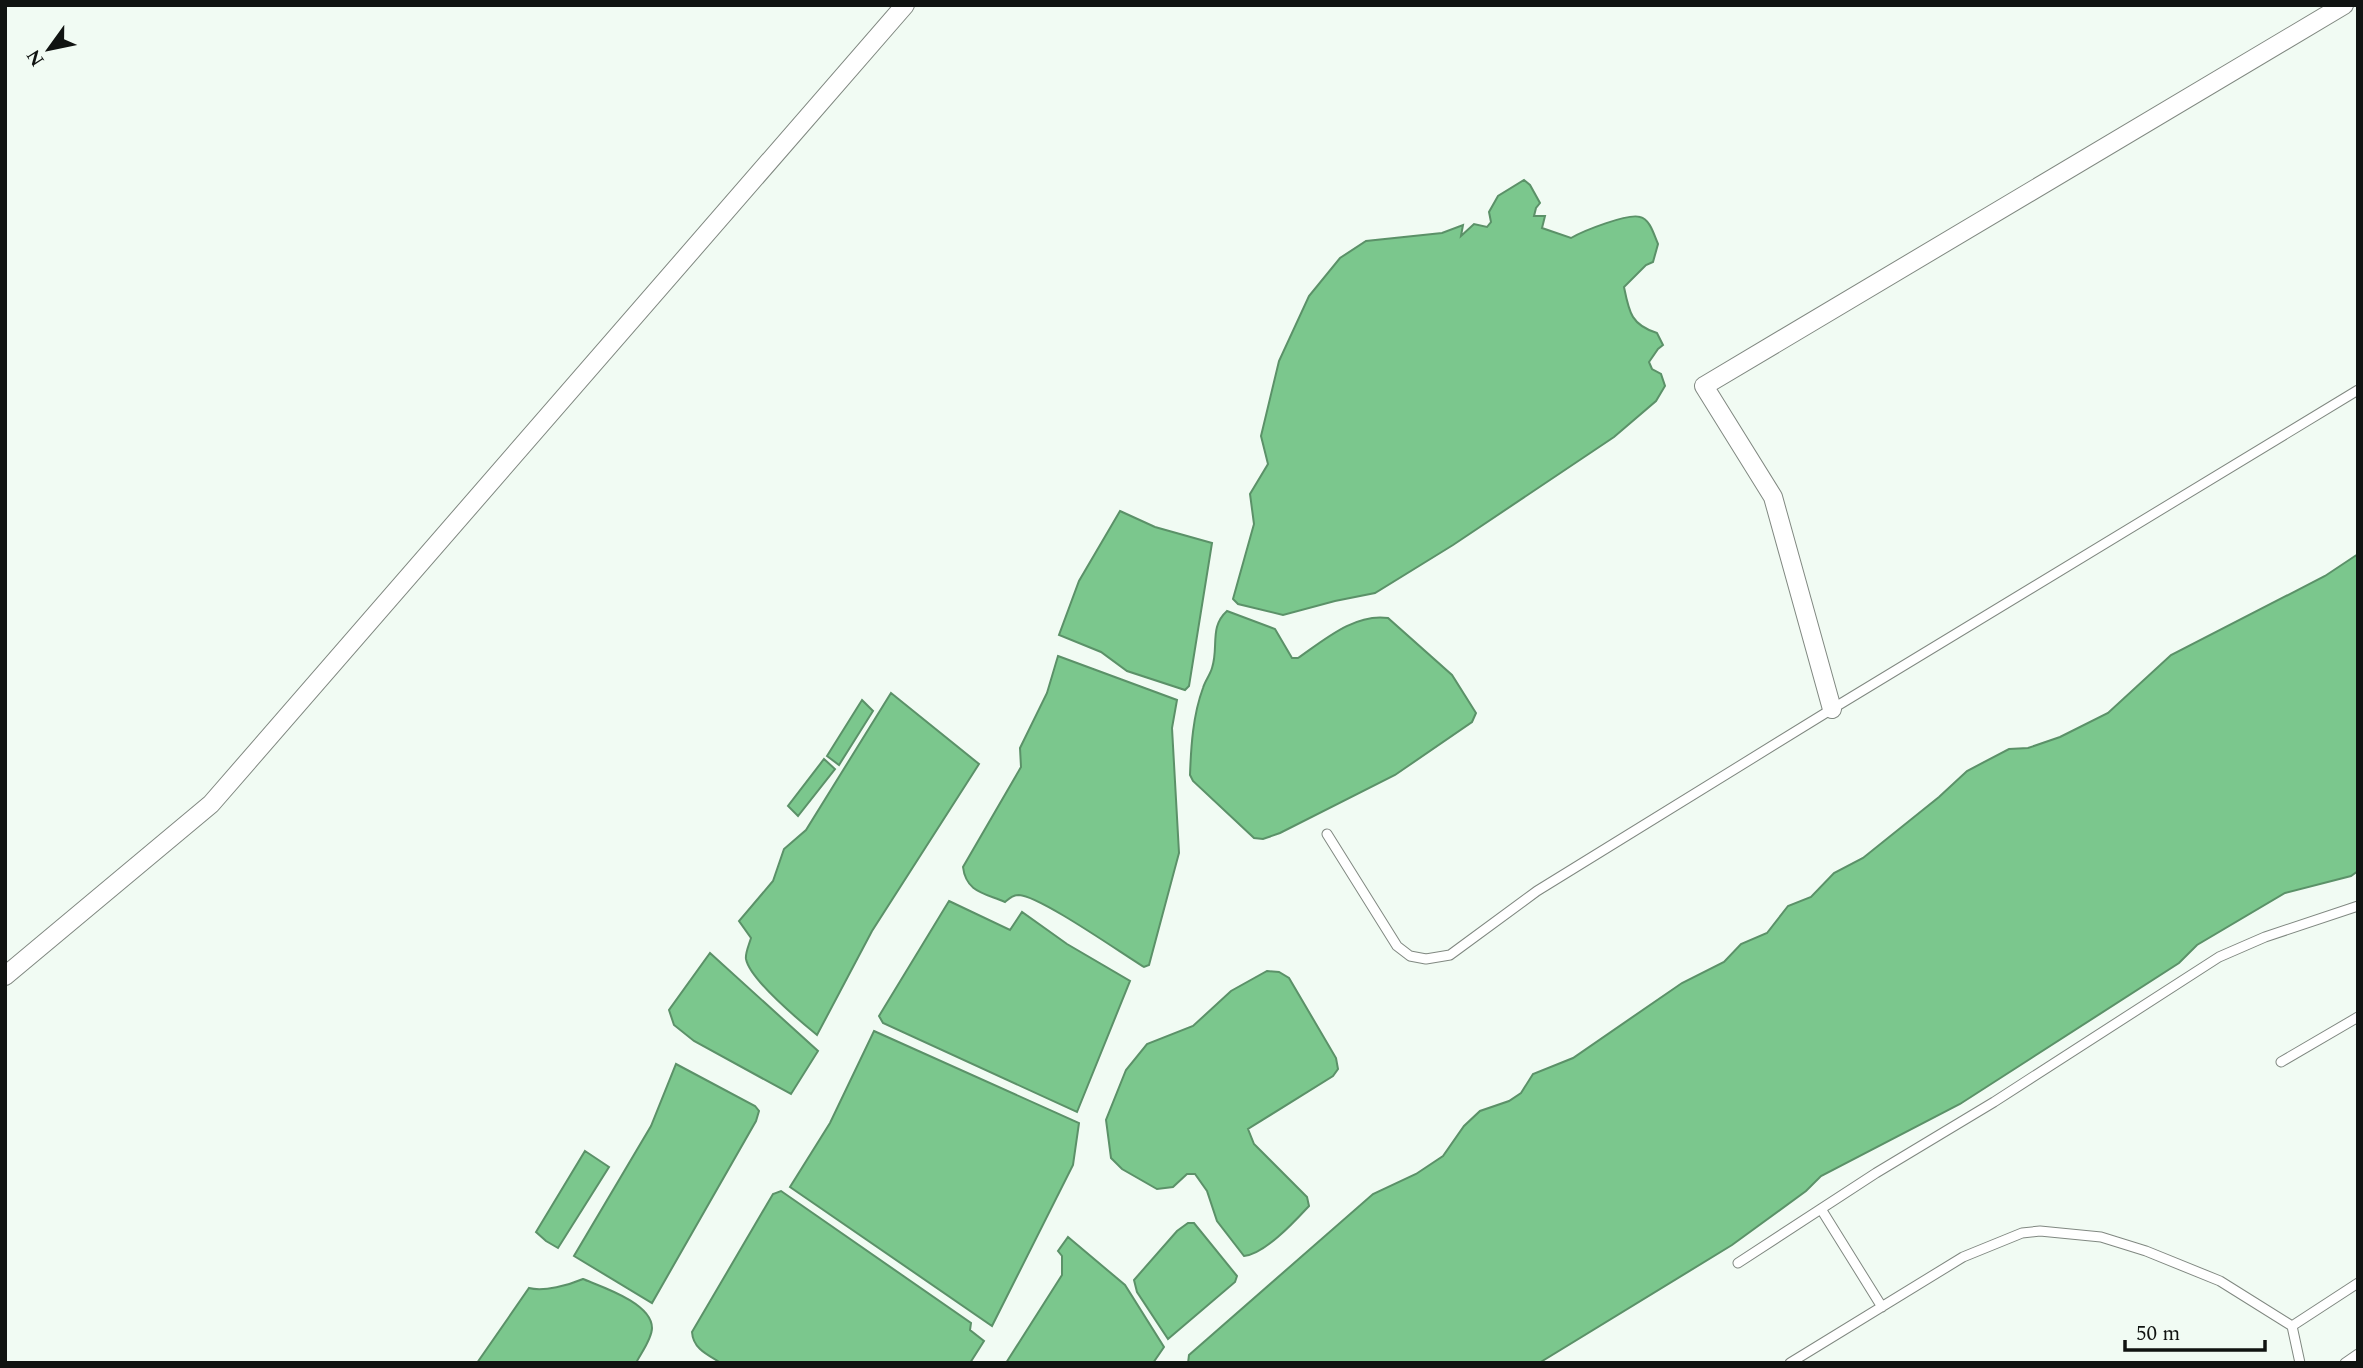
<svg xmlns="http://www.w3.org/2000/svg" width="2363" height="1368" font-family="Spectral,serif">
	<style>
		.water { fill: #7bc78d; stroke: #5b9168; stroke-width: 2 }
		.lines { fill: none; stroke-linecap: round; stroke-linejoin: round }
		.service-casing { stroke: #808881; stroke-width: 11 }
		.minor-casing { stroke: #808881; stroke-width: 20 }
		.service { stroke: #fff; stroke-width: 9 }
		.minor { stroke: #fff; stroke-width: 18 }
	</style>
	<rect width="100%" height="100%" fill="#f1fbf3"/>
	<path class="water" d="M1524,180L1530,185L1540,203L1536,208L1534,216H1545L1542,228L1571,238C1583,231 1628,213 1640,217C1650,219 1654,235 1658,244L1653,262L1646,265L1624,287C1629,312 1631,325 1657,333L1663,345L1658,349L1649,362L1652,369L1661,374L1665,386L1656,401L1614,437L1453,545L1375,593L1335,601L1283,615L1238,604L1233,599L1254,524L1250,494L1268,464L1261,436L1279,361L1309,296L1340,258L1366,241L1442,233L1463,225L1461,236L1474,224L1487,227L1491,222L1489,212L1498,196Z
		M1120,511L1155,527L1212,543L1189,686L1185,690L1127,671L1101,652L1059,635L1079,581Z
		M2358,554V871L2351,876L2285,893L2197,945L2179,963L1960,1104L1821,1176L1806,1191L1732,1245L1539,1363H1188L1189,1355L1373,1194L1416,1174L1443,1156L1464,1126L1480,1111L1509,1101L1521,1093L1533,1074L1573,1058L1682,983L1724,962L1741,944L1767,933L1788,906L1811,897L1834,873L1863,858L1939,797L1967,771L2009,749L2028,748L2060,737L2108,713L2171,655L2325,576Z
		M1227,611L1275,629L1292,658H1298C1324,640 1355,613 1388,618L1452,675L1476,713L1472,722L1395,775L1280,833L1263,839L1254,838L1193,781L1190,775C1191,746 1193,715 1203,688C1205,681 1210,675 1212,668C1219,647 1209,627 1227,611Z
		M1058,656L1177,700L1172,728L1179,853L1149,965L1144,967C1121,953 1040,896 1019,895C1013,895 1010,898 1005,902C984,893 966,892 963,867L1021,767L1020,748L1047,693Z
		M891,693L979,764L872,931L817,1035C800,1021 750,980 746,959C745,953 749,945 751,938L739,921L773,881L784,849L806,830Z
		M862,700L873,711L839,765L827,756Z
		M824,759L835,769L798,816L788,806Z
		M949,901L1010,930L1022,912L1067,944L1130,981L1077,1112L883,1023L879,1016Z
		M710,953L818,1051L791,1094L694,1041L674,1025L669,1010Z
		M1267,971L1279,972L1289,978L1336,1058L1338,1069L1333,1076L1248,1129L1254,1144L1307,1197L1309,1206C1295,1221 1265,1254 1244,1256L1217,1221L1207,1191L1195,1174H1187L1173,1187L1157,1189L1122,1169L1111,1158L1106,1120L1126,1070L1147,1044L1193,1026L1231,991Z
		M874,1031L1079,1123L1073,1165L992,1326L790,1187L830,1123Z
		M676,1064L755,1106L759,1111L756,1121L652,1303L574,1256L651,1126Z
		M585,1151L609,1167L558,1248L546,1241L536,1232Z
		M781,1191L971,1323L970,1330L984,1341L970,1363H721C708,1355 693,1349 692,1332L773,1194Z
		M1188,1223H1194L1237,1276L1235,1282L1168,1339L1137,1292L1134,1280L1177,1231Z
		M1068,1237L1125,1285L1164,1347L1153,1363H1006L1062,1275V1256L1058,1251Z
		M583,1279C602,1287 652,1303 652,1328C652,1339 641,1353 636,1363H477L529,1288C544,1292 569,1285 583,1279Z"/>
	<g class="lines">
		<g class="service-casing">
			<path id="service" d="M1327,834L1397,946L1410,956L1426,959L1450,955L1537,891L1832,709L2358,390
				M2281,1062L2358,1017
				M1821,1209L1882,1307
				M1738,1263L1876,1173L1994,1102L2219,957L2265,937L2358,906
				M2292,1326L2358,1283
				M1790,1363L1963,1257L2022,1233L2040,1231L2101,1237L2146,1251L2220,1281L2292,1326L2300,1363
				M2345,1363L2358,1354"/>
		</g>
		<g class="minor-casing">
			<path id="minor" d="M1832,709L1773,497L1704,386L2344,5
				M5,976L211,804L905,5"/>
		</g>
		<use href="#service" class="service"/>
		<use href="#minor" class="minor"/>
	</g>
	<rect width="2363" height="1368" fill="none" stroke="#101311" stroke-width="14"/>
	<g transform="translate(49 49) rotate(237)" stroke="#f1fbf3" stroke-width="5" paint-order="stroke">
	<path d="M0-5L12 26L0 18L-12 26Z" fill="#101311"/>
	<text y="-10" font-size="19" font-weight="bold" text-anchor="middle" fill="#101311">N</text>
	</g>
	<path d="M2125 1340v10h140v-10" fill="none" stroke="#101311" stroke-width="3.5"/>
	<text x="2136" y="1340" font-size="21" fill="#101311" stroke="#f1fbf3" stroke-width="5" paint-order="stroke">50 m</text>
</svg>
